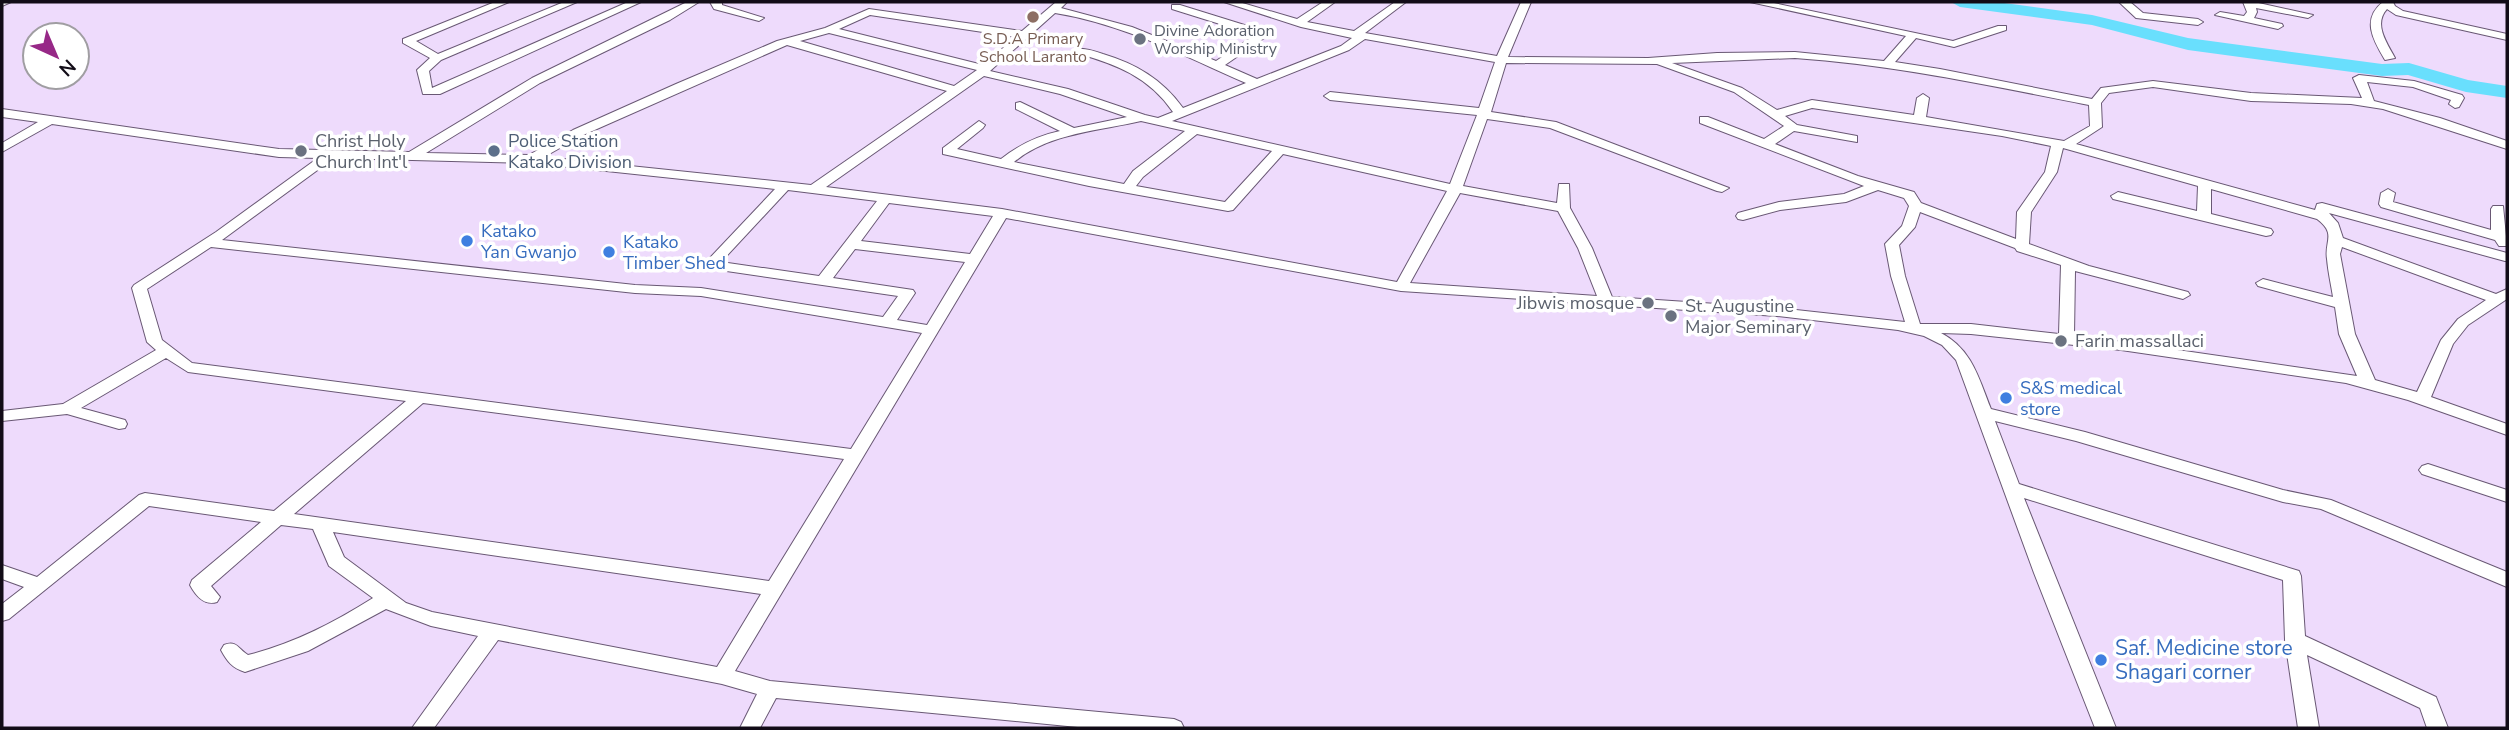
<svg xmlns="http://www.w3.org/2000/svg" width="2509" height="730" font-family="'Nunito Sans',sans-serif">
	<style>
		.lines { fill: none; stroke-linecap: round; stroke-linejoin: round }
		.river { fill: #69dffd; fill-rule: evenodd }
		.minor-casing { stroke: #695874; stroke-width: 2 }
		.minor { fill: #fff; fill-rule: evenodd }
		.education-dot { fill: #8d6e63; stroke: #fff; stroke-width: 2.5 }
		.worship-dot { fill: #6b7280; stroke: #fff; stroke-width: 2.5 }
		.service-dot { fill: #5c6f8a; stroke: #fff; stroke-width: 2.5 }
		.shop-dot { fill: #3f7fe0; stroke: #fff; stroke-width: 2.5 }
		.labels { text-anchor: middle; stroke-width: 7; stroke-linejoin: round; paint-order: stroke }
		.far-worship-label { font-size: 16px; fill: #5b616d; stroke: #fff; text-anchor: start }
		.far-education-label { font-size: 16px; fill: #785e54; stroke: #fff }
		.worship-label { font-size: 18px; fill: #5b616d; stroke: #fff; text-anchor: start }
		.service-label { font-size: 18px; fill: #4e5e75; stroke: #fff; text-anchor: start }
		.shop-label { font-size: 18px; fill: #366cbe; stroke: #fff; text-anchor: start }
		.near-shop-label { font-size: 21px; fill: #366cbe; stroke: #fff; text-anchor: start }
	</style>
	<rect width="100%" height="100%" fill="#eedbfc"/>
	<g class="lines">
		<path class="river" d="M1951,2H1997L2092,15L2188,38L2382,64L2409,63L2468,80L2507,86V98L2466,92L2408,75L2382,76L2188,50L2092,25L1960,7Z"/>
		<g class="minor-casing">
			<path id="minor" d="M2,2H11L2,6Z
				M495,2H509L416,41L438,54L564,2H577L441,60L429,71L432,88L628,2H641L440,94H423L417,70L430,58L403,43V39Z
				M687,2H699L670,20L540,83L426,153L529,155L573,130L676,84L777,41L825,28L869,9L1022,31L1056,2H1067L1061,8L1132,27L1216,61L1255,35L1172,9V5H1180L1267,32V36L1225,65L1257,79L1341,46L1352,38L1301,27L1224,2H1239L1297,19L1323,2H1335L1307,22L1354,31L1395,2H1406L1365,33L1497,56L1521,2H1531L1508,57L1648,58L1717,53L1795,52L1884,61L1906,36L1750,2H1769L1953,41L1998,26H2006V30L1954,47L1916,38L1895,62L1940,69L2092,99L2101,88L2153,81L2251,93L2362,98L2353,78L2359,75L2414,81L2462,95L2464,98L2459,107L2455,108L2449,104L2451,100L2413,87L2367,82L2374,101L2440,118L2507,141V149L2383,109L2351,104L2251,101L2153,87L2109,93L2101,103L2102,127L2076,144L2315,210L2317,204L2322,203L2507,253V261H2505L2329,213L2338,223L2343,238L2496,294L2507,289V299L2468,325L2453,344L2431,397L2507,424V435L2408,400L2346,383L2121,350L1971,334L1941,333C1972,349 1979,379 1991,409L2085,432L2283,490L2331,500L2507,572V587L2321,509L2283,502L2076,441L1995,421L2019,484L2299,571L2301,576L2305,636L2436,697L2448,728H2427L2420,708L2307,655L2319,728H2298L2285,640L2283,580L2024,498L2116,728H2095L2034,573L1956,360L1942,345L1924,336L1898,330L1777,316L1401,291L1006,218L735,671L770,681L1174,719L1181,722L1184,728H1088L776,698L760,728H740L757,694L722,684L498,640L434,728H412L478,636L431,626L386,609L308,651L245,672C232,668 227,661 221,650L224,645C237,640 238,649 248,655C293,644 333,623 373,598L329,566L313,529L281,525L211,586L220,597L217,602C204,606 196,596 190,585L192,580L261,522L149,506L9,619L2,621V604L24,587L2,579V565L37,577L139,495L145,493L274,511L406,401L188,372L166,358L81,408L125,420L127,424L125,428L119,429L67,414L2,421V411L63,404L156,350L147,342L132,288L134,285L216,232L318,158L279,157L52,124L2,152V143L38,122L2,117V109L279,149L409,152L532,78ZM1055,13C1123,24 1184,56 1246,83L1183,108C1162,79 1136,64 1103,54C1094,51 1085,48 1076,49V53C1116,64 1149,77 1173,112L1158,118L1145,115L1068,89L990,71ZM870,15L1016,37L983,65L839,29ZM829,33L977,70L954,86L800,41ZM1365,39L1495,62L1479,108L1330,92L1324,96L1330,100L1349,102L1477,115L1450,184L1172,121L1349,50ZM787,45L947,91L811,185L544,157L581,136ZM1795,58C1895,65 1992,86 2089,105L2090,126L2064,141L1926,117L1929,98L1923,94L1917,98L1914,115L1812,100L1777,110L1742,88L1672,63ZM1506,63L1657,64L1734,92L1784,126L1764,139L1708,117H1700V123L1864,186L1844,194L1779,202L1738,213L1736,216L1738,219L1743,220L1780,210L1846,202L1878,190L1904,198L1909,206L1902,226L1885,244L1891,276L1905,322L1777,308L1612,297L1592,248L1570,208L1569,184H1559L1557,203L1463,186L1487,119L1550,128L1717,191L1722,192L1729,188L1556,122L1491,112ZM984,76L1060,94L1127,117L1074,128L1020,102L1016,103V109L1060,131C1037,136 1019,145 1001,159L957,149L983,128L985,125L979,121L943,148V154L1089,186L1228,211L1233,210L1283,154L1447,191L1397,282L1002,209L826,187ZM1812,108L2002,136L2051,146L2045,172L2017,212L2016,239L1921,203L1914,192L1858,176L1775,144L1794,131L1857,142V136L1797,125L1785,116ZM1141,121L1185,131L1133,171L1124,184L1014,162C1049,133 1098,131 1141,121ZM1197,134L1272,151L1225,202L1136,186L1143,177ZM2063,148L2198,186L2197,211L2118,192L2111,196L2113,199L2266,236L2271,235L2273,232L2271,229L2211,214V189L2317,219C2337,234 2324,241 2327,259C2328,272 2331,284 2333,297L2263,279L2256,283L2258,286L2335,307L2339,334L2357,376L2074,335L2075,271L2183,299L2190,295L2188,292L2089,266L2029,244L2031,212L2057,172ZM334,158L531,163L775,189L706,262L704,265L706,268L898,296L883,317L701,288L635,285L222,240ZM788,190L877,201L819,276L721,262ZM1460,193L1558,211L1578,248L1597,296L1410,283ZM889,203L993,216L970,254L861,241ZM1920,212L2015,248L2017,251L2061,265L2059,334L1971,324H1920L1905,276L1899,245L1915,227ZM211,247L635,293L701,296L922,333L851,449L192,363L162,340L147,289ZM2342,247L2486,300L2458,319L2441,340L2417,392L2375,380L2355,334L2340,254ZM855,249L965,262L927,325L897,320L915,293L913,290L833,278ZM423,403L844,459L769,581L294,514ZM333,532L761,594L717,667L432,612L406,603L344,557Z
				M710,2H722V5L764,18L759,21L714,9Z
				M2119,2H2130L2143,13L2198,19L2203,22L2198,25L2136,18Z
				M2243,2H2254L2313,15L2308,18L2256,8L2257,12L2254,18L2282,24L2283,26L2278,29L2215,15L2220,12L2244,16L2247,12Z
				M2383,2H2393L2395,6L2403,11L2507,34V40L2396,15L2387,9C2373,24 2387,43 2395,58L2385,60C2373,40 2361,19 2383,2Z
				M2388,189L2395,193L2393,202L2491,230V209L2493,206H2503L2507,246H2499L2495,240L2381,207L2379,204L2381,193Z
				M2428,464L2507,490V502L2422,474L2419,470L2422,466Z"/>
		</g>
		<use href="#minor" class="minor"/>
	</g>
	<circle class="education-dot" cx="1033" cy="17" r="7"/>
	<g class="worship-dot">
		<circle cx="1140" cy="39" r="7"/>
		<circle cx="301" cy="151" r="7"/>
		<circle cx="1648" cy="303" r="7"/>
		<circle cx="1671" cy="316" r="7"/>
		<circle cx="2061" cy="341" r="7"/>
	</g>
	<circle class="service-dot" cx="494" cy="151" r="7"/>
	<g class="shop-dot">
		<circle cx="467" cy="241" r="7"/>
		<circle cx="609" cy="252" r="7"/>
		<circle cx="2006" cy="398" r="7"/>
		<circle cx="2101" cy="660" r="7"/>
	</g>
	<g class="labels">
		<g class="far-worship-label">
			<text x="1154" y="36">Divine Adoration<tspan x="1154" dy="18">Worship Ministry</tspan></text>
		</g>
		<g class="far-education-label">
			<text x="1033" y="44">S.D.A Primary<tspan x="1033" dy="18">School Laranto</tspan></text>
		</g>
		<g class="worship-label">
			<text x="315" y="147">Christ Holy<tspan x="315" dy="21">Church Int'l</tspan></text>
			<text x="1634" y="309" text-anchor="end">Jibwis mosque</text>
			<text x="1685" y="312">St. Augustine<tspan x="1685" dy="21">Major Seminary</tspan></text>
			<text x="2075" y="347">Farin massallaci</text>
		</g>
		<g class="service-label">
			<text x="508" y="147">Police Station<tspan x="508" dy="21">Katako Division</tspan></text>
		</g>
		<g class="shop-label">
			<text x="481" y="237">Katako<tspan x="481" dy="21">Yan Gwanjo</tspan></text>
			<text x="623" y="248">Katako<tspan x="623" dy="21">Timber Shed</tspan></text>
			<text x="2020" y="394">S&amp;S medical<tspan x="2020" dy="21">store</tspan></text>
		</g>
		<g class="near-shop-label">
			<text x="2115" y="655">Saf. Medicine store<tspan x="2115" dy="24">Shagari corner</tspan></text>
		</g>
	</g>
	<rect width="2509" height="730" fill="none" stroke="#120c17" stroke-width="7"/>
	<g transform="translate(56 56) rotate(136)"><circle r="33" fill="#ffffff" stroke="#a09ea2" stroke-width="2"/>
	<path d="M0-5L12 26L0 18L-12 26Z" fill="#972887"/>
	<text y="-10" font-size="19" font-weight="bold" text-anchor="middle" fill="#120c17">N</text>
	</g>
</svg>
